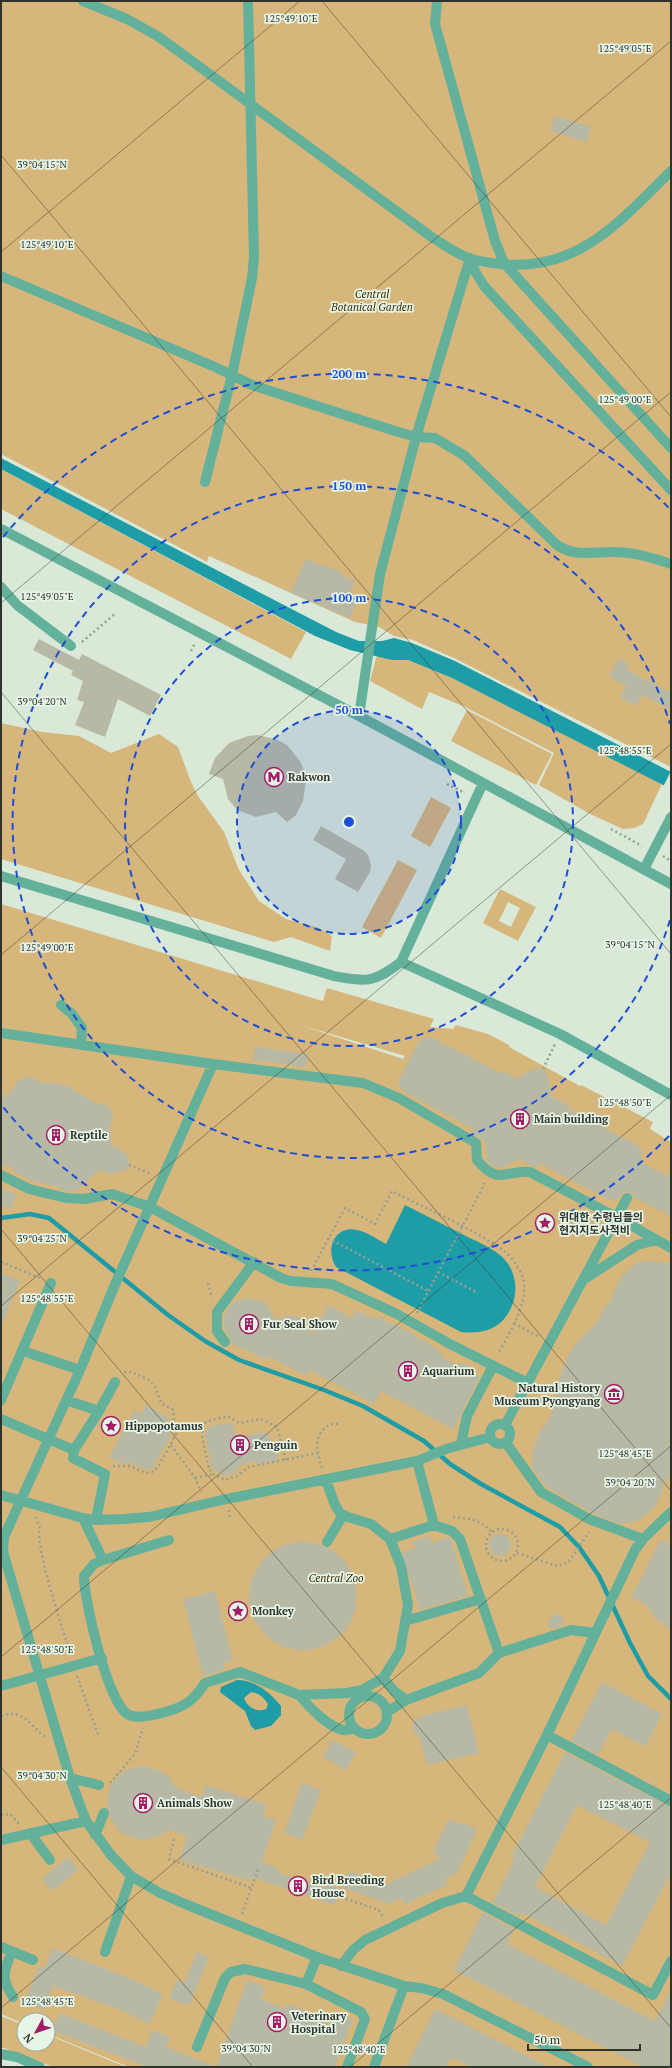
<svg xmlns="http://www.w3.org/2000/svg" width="672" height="2068" font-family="'PT Serif','Noto Sans KR',serif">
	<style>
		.green { fill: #d6b67b; fill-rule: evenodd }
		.water { fill: #1f9da7; fill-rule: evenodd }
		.pier { fill: #d9e8d7 }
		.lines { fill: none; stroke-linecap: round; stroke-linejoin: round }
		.stream { stroke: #1f9da7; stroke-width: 4.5 }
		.building { fill: #b7b9a5; fill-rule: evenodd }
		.path { stroke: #95a093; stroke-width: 2.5; stroke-dasharray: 2 3; stroke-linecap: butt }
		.minor { stroke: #63b19b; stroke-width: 10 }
		.ticks { fill: none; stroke: #2e332d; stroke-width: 1; stroke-opacity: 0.45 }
		.ring { fill: none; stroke: #1d4ed8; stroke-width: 2; stroke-dasharray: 7 5 }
		.labels { text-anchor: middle; stroke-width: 3.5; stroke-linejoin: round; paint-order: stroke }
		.park-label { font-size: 11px; font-style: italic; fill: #3c2900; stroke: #e6f5e5 }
		.poi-label { font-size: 11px; font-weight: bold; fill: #2e332d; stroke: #e6f5e5; text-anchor: start }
		.ticks-label { font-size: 10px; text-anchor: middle; fill: #2e332d; stroke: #e6f5e5; stroke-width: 3.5; stroke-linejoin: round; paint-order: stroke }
		.centre { fill: #1d4ed8; stroke: #e6f5e5; stroke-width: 2 }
		.ring-label { font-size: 12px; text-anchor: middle; font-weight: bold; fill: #1d4ed8; stroke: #e6f5e5; stroke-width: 3.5; stroke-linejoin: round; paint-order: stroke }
	</style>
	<rect width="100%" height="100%" fill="#d9e8d7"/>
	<path class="green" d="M1,1H671V767L456,659L413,640L394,636L379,627L355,622L209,556L207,562L1,454Z
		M1,469L306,632L291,659L1,509Z
		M377,655L392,660H408L452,678L662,784L643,824L634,828L623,829L590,814L539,785L554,753L463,706L429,692L422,709L370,681Z
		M467,710L552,754L536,785L451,741Z
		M1,723L42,732L79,736L111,753L159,734L178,747L191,782L198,796L224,832L239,870L259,901L286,919L319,928L332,936L330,951L291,937L274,942L1,859Z
		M431,797L451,808L430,847L411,836Z
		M398,860L417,870L381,938L362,927Z
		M500,889L536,907L518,941L483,923ZM508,902L520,908L511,927L499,921Z
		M1,904L316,999L323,1001L327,988L434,1019L430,1027L453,1029L456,1025L488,1034L509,1045V1047L580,1086L581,1085L653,1122L650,1129L671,1142V2067H129L48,2034V2020H24V2024L1,2014ZM297,1024L405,1056L403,1059Z
		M1,2016L24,2025V2044H48V2035L126,2067H53L1,2047Z"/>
	<path class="water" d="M1,458L336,632L359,641H382L394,638L412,643L455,661L671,772V789L452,678L408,660H392L350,650L315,636L1,469Z
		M405,1205C424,1215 443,1224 462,1234C475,1241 489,1246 500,1255C518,1270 520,1296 507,1315C497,1331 478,1334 461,1332L336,1267C325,1250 334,1225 357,1230C367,1232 377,1239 386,1244Z
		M237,1680C255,1680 270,1692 281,1706V1715L271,1726L255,1730L251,1726L245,1711L220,1692L221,1687ZM251,1692C259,1693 263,1697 268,1704L266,1709C257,1713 247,1707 244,1698Z"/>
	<path class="pier" d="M671,771V791L663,787Z"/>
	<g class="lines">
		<path class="stream" d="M1,1218L30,1214L49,1218L168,1315L205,1341L239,1360L324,1390L363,1406L424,1441L450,1464L481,1484L560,1527L579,1547L599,1576L630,1643L648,1676L671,1699"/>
	</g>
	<path class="building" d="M555,116L591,127L587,142L550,131Z
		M305,559L342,572L341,575L355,581L349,595L358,599L350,618L291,593Z
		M39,639L79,660L82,654L161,695L150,716L118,699L105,737L75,725L84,702L77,700L83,681L71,675L73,671L33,650Z
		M619,658L629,664L626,669L671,693V710L642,695L636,706L620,698L626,686L609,677Z
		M258,735L278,740L287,745L300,761L304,770L306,780L303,801L296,815L287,822L276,812L256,817L237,810L228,799L223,779L209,774L215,758L229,743L248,736Z
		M321,826L363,850L368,855L371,865L370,872L358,892L335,879L346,859L313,840Z
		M424,1037H431L502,1074L503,1071L516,1078L536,1068L545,1070L550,1084L551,1096L569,1105L567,1108L637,1145L642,1151L641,1162L671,1178V1216L633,1197L630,1192H624L617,1200H610L538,1163L536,1168L519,1159L501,1168L494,1167L487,1161L485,1141L471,1133L473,1129L404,1092L399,1086V1080L419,1041Z
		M255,1047L307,1054L306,1067L253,1060Z
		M25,1077L34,1078L40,1082L54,1083L68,1086L97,1104L100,1103L108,1106L111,1110L113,1119L110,1125L111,1145L117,1147L127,1155L129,1159V1167L126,1170L115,1173L109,1174L99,1170L76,1192L63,1191L58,1187L32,1181L19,1175L9,1166L1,1165V1099L13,1089L17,1081Z
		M1,1189L16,1194L11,1210L1,1206Z
		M654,1261L671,1264V1475L665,1482L660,1497L654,1507L646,1515L636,1522L620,1524L592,1513L546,1487L533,1469L532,1453L540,1431L550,1418L556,1399L561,1373L567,1357L577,1342L597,1323L603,1309L610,1302L620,1278L637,1262Z
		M1,1273L20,1281L1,1326Z
		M245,1298L259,1300L266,1304L276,1320L289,1315L300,1318L313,1334L328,1305L352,1318L356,1310L372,1318L381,1317L386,1322L396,1324L404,1330L412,1332L417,1338L426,1341L441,1353L444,1359L459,1366L461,1362L475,1369L473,1374L480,1377L453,1429L381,1391L374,1404L309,1370L306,1376L267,1356L266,1360L232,1344L230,1338L224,1329V1316L231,1304Z
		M146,1405L169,1418L164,1427L170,1431V1437L153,1467L148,1470L129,1462L127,1465L120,1461L119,1463L109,1457L135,1410L141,1414Z
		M230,1423L234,1427L236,1437L264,1432L270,1436L273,1450L277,1452L278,1460L258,1464L255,1461L243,1464L233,1474L223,1476L212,1468L205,1433L210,1426Z
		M489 1545a11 11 0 1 1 22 0a11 11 0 1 1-22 0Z
		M429,1536L431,1543L449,1537L451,1539L468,1596L420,1610L402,1552L415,1548L413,1541Z
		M661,1539L671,1545V1629L657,1620L645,1604L631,1597Z
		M249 1596a54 54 0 1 1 108 0a54 54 0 1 1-108 0Z
		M215,1591L233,1661L224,1663L225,1670L203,1676L183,1599Z
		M553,1613L564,1618L560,1627L552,1629L547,1627Z
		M602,1682L662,1714L645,1747L612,1729L598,1755L571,1741Z
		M467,1705L479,1753L427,1765L419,1735L415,1736L412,1721L421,1718L420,1716Z
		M332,1740L356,1752L346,1770L323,1757Z
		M565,1752L671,1807V1873L622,1966L522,1913L520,1917L492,1903L515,1859L511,1857ZM577,1805L650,1842L606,1925L535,1887Z
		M143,1766L160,1771L168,1776L176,1788L202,1797L206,1785L267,1805L263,1816L276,1820L262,1862L278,1868L277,1872L325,1888L326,1884L340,1889L334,1905L251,1877L250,1881L180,1860L187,1836L169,1830L160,1836L143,1840L126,1835L118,1830L109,1817L110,1812L107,1807L109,1789L113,1782L126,1770Z
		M302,1783L321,1790L302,1840L284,1833Z
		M448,1819L459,1824L460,1822L477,1829L457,1873L445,1878L448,1884L404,1905L401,1898L389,1904L343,1888L349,1871L386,1884L440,1859L433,1852Z
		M68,1857L78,1870L52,1891L42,1879Z
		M483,1912L514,1929L507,1944L655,2021L671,1990V2067H643L454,1970Z
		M52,1948L132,1979L163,1994L149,2024L123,2011L53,1986L44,2010L24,2003L39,1966L45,1968Z
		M197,1952L209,1957L189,2006L169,1998L177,1980L184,1983Z
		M247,1980L265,1987L261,1999L285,2009L287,2004L298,2008L308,2012L306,2016L331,2026L335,2013L353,2019L335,2067H147L53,2031L59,2013L146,2047L152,2030L170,2037L166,2047L216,2067Z
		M435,2009L549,2067H470L451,2057L446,2067H406Z"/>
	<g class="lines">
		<path class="path" d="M82,642L116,613
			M191,651L195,643
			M447,784L465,793
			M611,829L642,846
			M663,856L671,861
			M543,1069L555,1044
			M129,1165L151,1174
			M328,1238L428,1291
			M1,1262L40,1278
			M311,1271L345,1208L375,1224L392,1191C428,1210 470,1227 503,1250C512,1257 523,1272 524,1283C526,1308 509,1333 498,1354
			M438,1272L478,1293
			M208,1283L212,1298
			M417,1313L485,1183
			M514,1323L539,1337
			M171,1445L195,1478L201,1492
			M286,1460L277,1427L261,1419L240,1423L227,1416C221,1418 211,1419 205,1423C197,1428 208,1460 209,1469L213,1474L225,1480L237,1476L249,1467L318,1453
			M113,1466H130L146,1473L152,1472L158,1467L176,1434L173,1410L161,1403L155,1387L149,1380L134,1373L127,1371L123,1373
			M322,1468C318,1454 312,1439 325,1428C329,1424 334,1423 340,1424
			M195,1478L213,1474
			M229,1510L230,1518
			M36,1517L40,1529C33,1539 65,1637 70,1654
			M453,1517C469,1518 480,1520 492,1532
			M486 1545a16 16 0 1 1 32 0a16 16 0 1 1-32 0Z
			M517,1553L557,1566L568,1563L589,1532
			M77,1676L99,1737
			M1,1716C23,1708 31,1726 45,1737
			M110,1783L135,1754L143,1728
			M1,1815L10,1814L20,1825
			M174,1839L169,1859L252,1888
			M341,1897L379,1910L384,1919
			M242,1914L259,1867"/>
		<path class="minor" d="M83,1L127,19L159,37L433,238C445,245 458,255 471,259C567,282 609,233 671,171
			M437,1L435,24L495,241L504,263L671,448
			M470,258L476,273L484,286L671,490
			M1,276L215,367L252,385L395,431L416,437L435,438L465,456L557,545C576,558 593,551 614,552C634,552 653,558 671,564
			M205,482L232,375L252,278L254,258L248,1
			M1,529L359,716L671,884
			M1,587L17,605L71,646
			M359,716L380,574L416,437L470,258
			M644,869L671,817
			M1,876L334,976C368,982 373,983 401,962L483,783
			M401,962L560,1034L671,1095
			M61,1005L72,1014L82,1028L81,1045
			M1,1033L213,1064L363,1083L399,1098L476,1143L477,1160C499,1186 504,1170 530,1172L616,1217L671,1248
			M213,1064L116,1282L80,1370L4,1537L3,1551L6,1562L70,1778L86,1821L111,1855L131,1876L160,1893L185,1904L317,1957L404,1986L421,1988L443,1994L588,2067
			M1,1175L29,1189L66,1198L84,1199L112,1194L150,1207L281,1278L291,1281L332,1284L395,1313L450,1344L528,1383
			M586,1278L637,1245L656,1240
			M225,1342L217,1331V1312L254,1262
			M23,1351L80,1370
			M1,1400L51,1283
			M66,1400L99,1411L74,1450L73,1458L105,1474L96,1520
			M99,1411L115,1382
			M1,1419L74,1450
			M490 1434a10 10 0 1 1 20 0a10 10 0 1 1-20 0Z
			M505,1425L627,1198
			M506,1443L541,1492L589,1519L643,1539
			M461,1444L467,1416L493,1366
			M1,1495L83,1518L96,1520L123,1519L149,1517L222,1500L417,1461L446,1449L490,1437
			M83,1518L103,1560
			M434,1525L452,1531L460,1539L499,1653
			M390,1539L434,1525L417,1461
			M169,1540L103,1560L94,1564L84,1576C84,1600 107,1700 127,1714C137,1720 151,1715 162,1713C184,1707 193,1702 205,1683L240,1672L299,1695L347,1693L362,1690L383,1678L400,1651L408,1605L401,1566L390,1539L371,1524L348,1517L340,1513L335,1505L326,1480
			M327,1542L343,1515
			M405,1621L481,1599
			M383,1678L394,1691L406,1700L479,1673L499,1653L571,1630L595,1633
			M1,1686L102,1658
			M299,1695C307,1705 330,1729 344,1730C347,1731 350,1729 353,1728
			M349 1715a19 19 0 1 1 38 0a19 19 0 1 1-38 0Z
			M387,1712L406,1700
			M547,1735L671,1801
			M70,1778L99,1785
			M30,1833L50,1860
			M95,1835L104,1813
			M1,1840L86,1821
			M466,1896L653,1995L671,1961
			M1,1947L33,1960
			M12,1951C4,1972 0,1977 13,1997
			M105,1952L131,1876
			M317,1957L306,1984L361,2012L365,2019L347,2067
			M341,1966L353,1950L365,1940L442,1903L466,1896L547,1735L635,1550L643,1539L671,1512
			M197,2047L225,1978L231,1972L245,1969L306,1984
			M1,2054L17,2057L40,2067
			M374,2067L404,1986"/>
	</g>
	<path class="ticks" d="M322,1L671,417M1,155L671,954M1,252L300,1M1,603L671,41M1,692L671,1491M1,955L671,392M1,1229L671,2028M1,1306L671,744M1,1657L671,1095M1,1767L253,2067M1,2008L671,1446M350,2067L671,1798"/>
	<circle cx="349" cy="822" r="112" fill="#1d4ed8" fill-opacity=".12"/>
	<g class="ring">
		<circle cx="349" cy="822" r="112"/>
		<circle cx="349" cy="822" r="224"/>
		<path d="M670 920A336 336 0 1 1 670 724"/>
		<path d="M669 1136A448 448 0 0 1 3 1107M3 537A448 448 0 0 1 669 508"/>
	</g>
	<defs>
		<g id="metro-ring" transform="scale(1)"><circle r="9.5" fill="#e6f5e5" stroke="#a21c68" stroke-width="1.5"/><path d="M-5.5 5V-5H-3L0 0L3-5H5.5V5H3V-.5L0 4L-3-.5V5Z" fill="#a21c68"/></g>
		<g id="building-ring" transform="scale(1)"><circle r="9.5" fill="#e6f5e5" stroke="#a21c68" stroke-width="1.5"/><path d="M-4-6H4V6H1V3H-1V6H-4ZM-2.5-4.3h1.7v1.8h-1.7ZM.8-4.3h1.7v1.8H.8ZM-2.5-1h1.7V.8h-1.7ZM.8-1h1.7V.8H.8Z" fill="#a21c68"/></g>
		<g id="sight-ring" transform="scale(1)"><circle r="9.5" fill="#e6f5e5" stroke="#a21c68" stroke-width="1.5"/><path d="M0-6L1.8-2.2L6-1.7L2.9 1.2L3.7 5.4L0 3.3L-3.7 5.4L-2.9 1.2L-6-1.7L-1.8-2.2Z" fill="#a21c68"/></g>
		<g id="museum-ring" transform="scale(1)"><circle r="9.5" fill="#e6f5e5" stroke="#a21c68" stroke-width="1.5"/><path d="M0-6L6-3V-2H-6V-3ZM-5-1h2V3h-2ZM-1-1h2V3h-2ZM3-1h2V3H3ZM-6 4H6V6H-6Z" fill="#a21c68"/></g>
	</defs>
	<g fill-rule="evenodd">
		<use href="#metro-ring" x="274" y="777"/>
		<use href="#building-ring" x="520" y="1119"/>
		<use href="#building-ring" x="56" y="1135"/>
		<use href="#sight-ring" x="545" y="1223"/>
		<use href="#building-ring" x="249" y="1324"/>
		<use href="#building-ring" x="408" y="1371"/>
		<use href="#museum-ring" x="614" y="1394"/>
		<use href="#sight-ring" x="111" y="1426"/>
		<use href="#building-ring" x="240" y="1445"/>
		<use href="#sight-ring" x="238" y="1611"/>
		<use href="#building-ring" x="143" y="1803"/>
		<use href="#building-ring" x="298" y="1886"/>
		<use href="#building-ring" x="277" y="2022"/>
	</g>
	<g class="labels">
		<g class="park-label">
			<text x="372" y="298">Central<tspan x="372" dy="13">Botanical Garden</tspan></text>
			<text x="336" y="1582">Central Zoo</text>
		</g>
		<g class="poi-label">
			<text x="288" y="781">Rakwon</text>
			<text x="534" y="1123">Main building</text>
			<text x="70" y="1139">Reptile</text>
			<text x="559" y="1221">위대한 수령님들의<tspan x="559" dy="13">현지지도사적비</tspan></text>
			<text x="263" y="1328">Fur Seal Show</text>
			<text x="422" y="1375">Aquarium</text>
			<text x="600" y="1392" text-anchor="end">Natural History<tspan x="600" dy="13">Museum Pyongyang</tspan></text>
			<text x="125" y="1430">Hippopotamus</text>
			<text x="254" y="1449">Penguin</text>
			<text x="252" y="1615">Monkey</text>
			<text x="157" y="1807">Animals Show</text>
			<text x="312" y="1884">Bird Breeding<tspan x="312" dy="13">House</tspan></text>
			<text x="291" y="2020">Veterinary<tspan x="291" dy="13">Hospital</tspan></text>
		</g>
	</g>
	<g class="ticks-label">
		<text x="291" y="22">125°49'10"E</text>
		<text x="625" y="52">125°49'05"E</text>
		<text x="42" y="168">39°04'15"N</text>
		<text x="47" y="248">125°49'10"E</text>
		<text x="625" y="403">125°49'00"E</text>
		<text x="47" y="600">125°49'05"E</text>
		<text x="42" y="705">39°04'20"N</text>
		<text x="625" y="754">125°48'55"E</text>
		<text x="630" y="948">39°04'15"N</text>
		<text x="47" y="951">125°49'00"E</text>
		<text x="625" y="1106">125°48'50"E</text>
		<text x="42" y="1242">39°04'25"N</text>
		<text x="47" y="1302">125°48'55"E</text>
		<text x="625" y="1457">125°48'45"E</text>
		<text x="630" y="1486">39°04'20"N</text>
		<text x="47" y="1653">125°48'50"E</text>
		<text x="42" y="1779">39°04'30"N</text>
		<text x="625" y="1808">125°48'40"E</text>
		<text x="47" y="2005">125°48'45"E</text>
		<text x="246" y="2052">39°04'30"N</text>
		<text x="359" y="2053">125°48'40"E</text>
	</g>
	<circle cx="349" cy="822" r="6" class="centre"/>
	<g class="ring-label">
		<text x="349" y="378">200 m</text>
		<text x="349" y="490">150 m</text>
		<text x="349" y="602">100 m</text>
		<text x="349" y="714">50 m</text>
	</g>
	<rect width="672" height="2068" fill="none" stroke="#2e332d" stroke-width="4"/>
	<g transform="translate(36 2032) rotate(230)"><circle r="19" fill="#e6f5e5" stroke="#9ca79b"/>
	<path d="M0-3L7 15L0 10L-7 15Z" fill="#a21c68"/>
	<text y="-6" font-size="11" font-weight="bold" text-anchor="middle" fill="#2e332d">N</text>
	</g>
	<path d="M528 2044v6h112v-6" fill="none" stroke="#2e332d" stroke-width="2"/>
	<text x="534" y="2044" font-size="12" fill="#2e332d" stroke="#e6f5e5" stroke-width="3" paint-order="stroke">50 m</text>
</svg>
